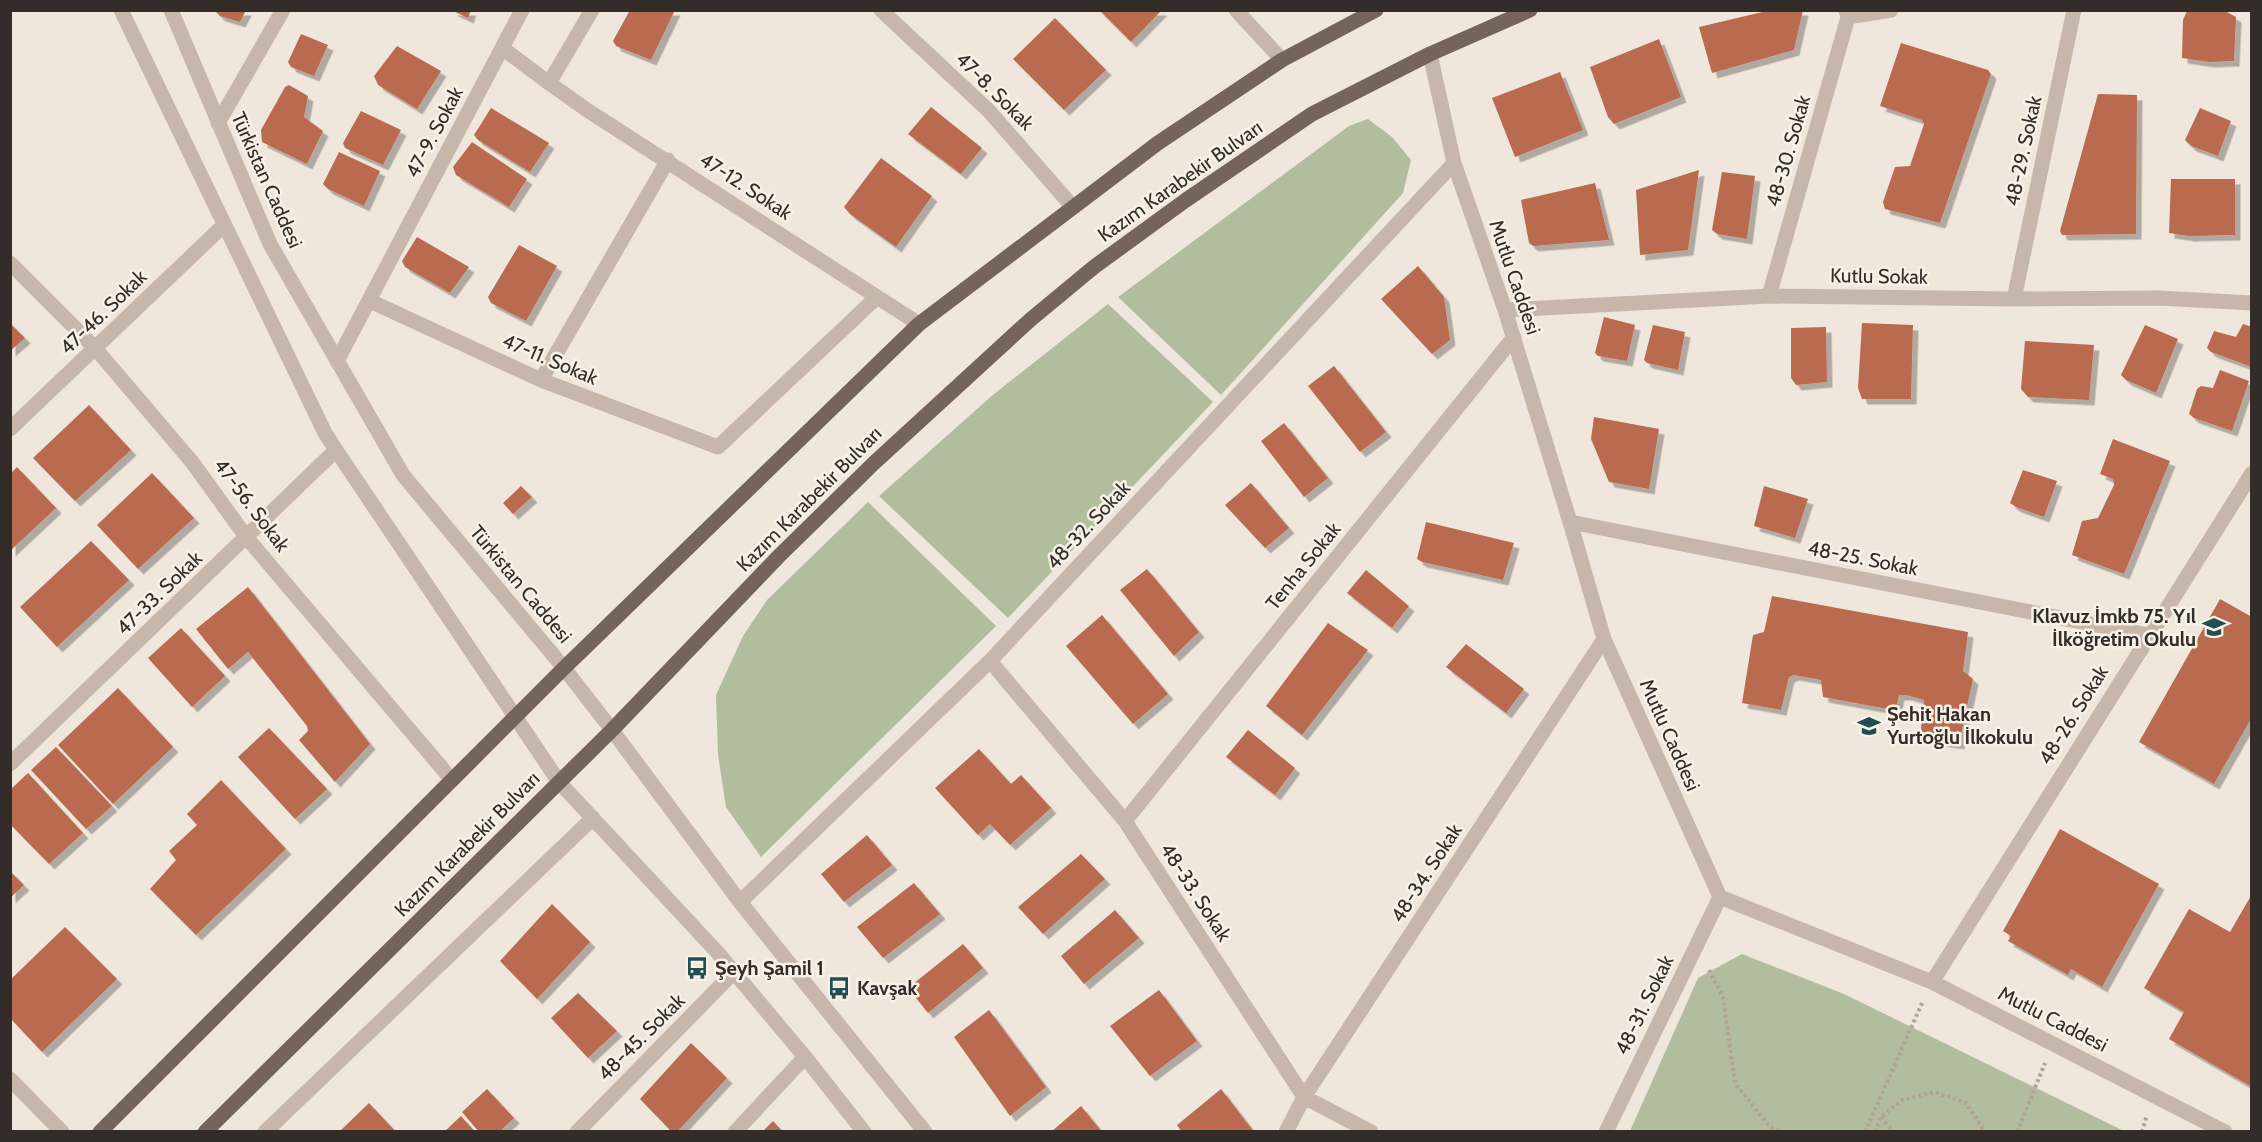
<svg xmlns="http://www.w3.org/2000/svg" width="2262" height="1142" font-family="Cabin,sans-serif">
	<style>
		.green { fill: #b2bd9e }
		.building { fill: #b96b50; filter: url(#shadow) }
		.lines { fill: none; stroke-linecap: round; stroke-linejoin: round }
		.path { stroke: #b2a194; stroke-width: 4; stroke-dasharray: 3 3; stroke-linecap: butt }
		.minor { stroke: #c6b7aa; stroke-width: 15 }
		.major { stroke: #75645b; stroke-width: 15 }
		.labels { text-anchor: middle; stroke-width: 5; stroke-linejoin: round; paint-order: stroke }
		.street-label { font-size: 20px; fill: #342c28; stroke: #f7f1e8 }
		.poi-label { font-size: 20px; font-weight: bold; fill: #342c28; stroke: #f7f1e8; text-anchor: start }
	</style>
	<defs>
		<filter id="shadow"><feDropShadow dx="5.5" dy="5.5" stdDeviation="0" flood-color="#0004"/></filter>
	</defs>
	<rect width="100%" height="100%" fill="#efe7dc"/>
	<path class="green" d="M1368,119L1392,137L1411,160L1403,193L1221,395L1118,297L1349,126Z
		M1108,304L1213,402L1008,618L879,496L994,394Z
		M868,502L996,626L761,857L726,807L718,755L716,695L743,636L767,600Z
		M1742,954L1844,994L2124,1131H1630L1698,978Z"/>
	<path class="building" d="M214,10H246L240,22L220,16Z
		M451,10H471L468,18Z
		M630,10H675L651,60L616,46L613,41Z
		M1099,10H1162L1131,42Z
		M1771,10H1803L1794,50L1712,73L1699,27Z
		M2187,11L2227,12L2236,17L2234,61L2209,62L2182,58L2183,20Z
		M1055,18L1106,70L1064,110L1013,59Z
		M301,34L328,45L314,76L291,67L288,62Z
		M1659,39L1681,97L1614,124L1608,117L1590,67Z
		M1901,43L1988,70L1991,74L1940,223L1885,209L1883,202L1895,167L1910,166L1924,124L1922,120L1880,106Z
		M397,46L441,71L417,109L378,85L374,76Z
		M1560,72L1583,130L1515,157L1492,98Z
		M289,85L308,96L304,117L323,131L307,164L262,142L261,130L285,87Z
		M2098,94L2137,95L2136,234L2062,235L2060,231Z
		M931,107L982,148L961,174L908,134Z
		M491,108L549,143L530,172L478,140L474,135Z
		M2200,108L2231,121L2218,156L2191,146L2185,140Z
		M361,111L401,130L383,165L345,148L343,143Z
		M472,142L527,179L509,207L456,175L453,167Z
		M339,152L380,171L364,206L328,189L323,184Z
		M881,158L932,196L896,247L850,214L844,207Z
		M1699,170L1688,250L1640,255L1636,190Z
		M1722,172L1755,176L1747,239L1717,234L1712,230Z
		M2171,179H2235V235L2189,236L2169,233Z
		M1595,183L1609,240L1533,246L1529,243L1521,200Z
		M417,237L469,267L450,293L405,267L402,261Z
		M519,245L557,266L526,321L491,303L488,297Z
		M1418,266L1444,297L1450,340L1432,354L1381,299Z
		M1604,317L1635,325L1627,361L1598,356L1595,353Z
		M10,323L25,338L10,351Z
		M1862,323L1913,325L1911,399H1862L1858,388Z
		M2243,324L2252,327V367L2211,352L2207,348L2214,331L2236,337Z
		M1653,325L1685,332L1678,370L1647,363L1644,360Z
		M2145,325L2178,339L2156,393L2126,380L2121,375Z
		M1826,327L1827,382L1796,385L1791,378V328Z
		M2025,341L2094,345L2089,400L2028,397L2021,389Z
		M1334,366L1386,432L1360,452L1308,386Z
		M2220,370L2249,381L2232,431L2194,418L2189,414L2197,389L2201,386L2213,388Z
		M89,405L131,450L75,501L33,458Z
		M1594,417L1659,429L1649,489L1609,482L1591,439Z
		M1284,423L1328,478L1304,497L1261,441Z
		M2113,439L2170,461L2124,574L2072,555L2082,521L2098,518L2114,485L2113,479L2100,474Z
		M17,467L56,508L10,551V474Z
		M2023,470L2057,481L2044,517L2016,507L2010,503Z
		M152,473L194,518L138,569L97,525Z
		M1251,483L1289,528L1265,548L1225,505Z
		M521,486L532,497L513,514L503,503Z
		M1764,486L1808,499L1795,538L1754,526Z
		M1426,522L1514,543L1503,580L1422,562L1417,559Z
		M91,541L129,580L57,647L20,607Z
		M1147,569L1199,632L1174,656L1120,590Z
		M1366,570L1409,606L1392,628L1347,593Z
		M248,587L370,744L335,782L299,740L308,731L307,726L248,652L228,669L196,629Z
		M1772,596L1968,632L1963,671L1973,679L1959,744L1920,738L1924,700L1906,695H1899L1896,709H1888L1823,697L1821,680L1794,675L1789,677L1781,710L1742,703L1753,635L1764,632Z
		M2220,599L2252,617V717L2214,784L2139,742Z
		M1102,615L1168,694L1133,724L1066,646Z
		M1328,623L1368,650L1302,735L1266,706Z
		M181,628L225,676L192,707L148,658Z
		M1466,644L1524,689L1506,713L1446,667Z
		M118,688L173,747L113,804L58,745Z
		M269,728L327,789L295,819L238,757Z
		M1248,730L1295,768L1275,795L1226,757Z
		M56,747L112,806L86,829L31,770Z
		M979,749L1011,784L1021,775L1051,808L1010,845L990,824L978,835L935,788Z
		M28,773L83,833L49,864L10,824V790Z
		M221,780L286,849L196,935L150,889L176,860L169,851L197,825L187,814Z
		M2060,829L2159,884L2102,987L2071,969L2068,975L2008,941L2011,936L2003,931Z
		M867,835L892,865L844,902L821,874Z
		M1081,854L1105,879L1043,934L1018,907Z
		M10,871L24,885L10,898Z
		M914,883L940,914L883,958L857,927Z
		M2252,894V1087L2169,1039L2184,1012L2144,988L2189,909L2230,932Z
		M552,904L590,942L537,999L500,961Z
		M1115,910L1139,938L1084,984L1061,956Z
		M65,927L117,979L42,1052L10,1018V980Z
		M963,944L983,968L928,1013L908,988Z
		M1159,990L1197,1041L1150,1076L1110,1026Z
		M578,993L617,1031L588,1058L551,1018Z
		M989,1010L1046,1087L1010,1116L954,1037Z
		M691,1043L727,1078L677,1132H672L640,1099Z
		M487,1089L514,1118L499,1132H479L462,1112Z
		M1221,1089L1254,1132H1182L1177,1125Z
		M369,1103L396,1132H339Z
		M1081,1106L1102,1132H1051Z
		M461,1116L475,1132H444Z
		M773,1121L783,1132H762Z"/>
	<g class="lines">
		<path class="path" d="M1709,970L1723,997L1735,1083L1770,1127L1780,1132
			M1881,1117L1894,1132
			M1865,1132L1923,1001
			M1875,1132L1881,1117L1902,1100L1934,1092L1966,1103L1985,1132
			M2017,1132L2045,1063
			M2142,1132L2147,1115"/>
		<path class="minor" d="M121,10L325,433L336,450L559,782L718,953L805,1057L864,1132
			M171,10L270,244L403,475L564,668L612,730L740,902L925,1132
			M881,10L989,111L1072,206
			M1236,10L1282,60
			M1846,10L1848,17L1891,10
			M502,48L522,10
			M1430,54L1454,163L1505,310L1570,522L1604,639L1720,897L1932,982L2225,1132
			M549,83L587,110L919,324
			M218,123L283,10
			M10,263L95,348L192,462L247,538L452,780
			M1769,296L1848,17
			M2014,299L2074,10
			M370,301L541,380L718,447L877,297
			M1505,310L1769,296L2014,299L2159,298L2252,303
			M337,361L502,48L549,83L592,10
			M541,380L668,160
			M10,429L224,225
			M1570,522L2148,635
			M990,661L1125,821L1304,1097L1371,1132
			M10,764L336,450
			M1125,821L1514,337
			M740,902L990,661L1454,163
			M1932,982L2252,473
			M10,1079L62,1132
			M265,1132L593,818
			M577,1132L734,972
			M735,1132L805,1057
			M1286,1132L1304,1097L1604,639
			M1606,1132L1720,897"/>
		<path class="major" d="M100,1132L564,668L919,324L1158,143L1282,60L1376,10
			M205,1132L612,730L779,556L874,463L1030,320L1094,267L1186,200L1312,114L1430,54L1530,10"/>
	</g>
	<defs>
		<g id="school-bare" transform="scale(1.8)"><path d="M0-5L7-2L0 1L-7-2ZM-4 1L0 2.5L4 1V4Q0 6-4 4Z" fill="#224e51" stroke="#f7f1e8" stroke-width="2.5" paint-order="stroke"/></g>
		<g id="bus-bare" transform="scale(1.8)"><path d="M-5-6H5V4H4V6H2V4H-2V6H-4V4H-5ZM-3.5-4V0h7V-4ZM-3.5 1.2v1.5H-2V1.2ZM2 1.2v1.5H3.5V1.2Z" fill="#224e51" stroke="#f7f1e8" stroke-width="2.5" paint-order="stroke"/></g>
	</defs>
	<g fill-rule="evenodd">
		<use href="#school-bare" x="2214" y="627"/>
		<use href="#school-bare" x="1869" y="726"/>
		<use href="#bus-bare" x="697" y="968"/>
		<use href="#bus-bare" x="839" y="988"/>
	</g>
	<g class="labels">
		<g class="street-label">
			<text transform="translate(995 91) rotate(45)" y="7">47-8. Sokak</text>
			<text transform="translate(434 132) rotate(-62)" y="7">47-9. Sokak</text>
			<text transform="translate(1788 151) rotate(-74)" y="7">48-30. Sokak</text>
			<text transform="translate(2023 151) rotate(-78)" y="7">48-29. Sokak</text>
			<text transform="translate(267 180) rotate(66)" y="7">Türkistan Caddesi</text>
			<text transform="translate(1180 181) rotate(-35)" y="7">Kazım Karabekir Bulvarı</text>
			<text transform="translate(746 186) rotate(33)" y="7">47-12. Sokak</text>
			<text transform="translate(1879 276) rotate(1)" y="7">Kutlu Sokak</text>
			<text transform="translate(1515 277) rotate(71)" y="7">Mutlu Caddesi</text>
			<text transform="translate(103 312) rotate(-44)" y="7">47-46. Sokak</text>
			<text transform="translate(550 359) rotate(23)" y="7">47-11. Sokak</text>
			<text transform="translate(809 499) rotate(-45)" y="7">Kazım Karabekir Bulvarı</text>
			<text transform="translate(252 505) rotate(53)" y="7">47-56. Sokak</text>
			<text transform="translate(1088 525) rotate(-47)" y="7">48-32. Sokak</text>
			<text transform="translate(1863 558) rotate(11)" y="7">48-25. Sokak</text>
			<text transform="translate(1303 566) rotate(-51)" y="7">Tenha Sokak</text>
			<text transform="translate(521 584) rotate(50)" y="7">Türkistan Caddesi</text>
			<text transform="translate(159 593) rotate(-44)" y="7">47-33. Sokak</text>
			<text transform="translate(2073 715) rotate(-58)" y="7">48-26. Sokak</text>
			<text transform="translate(1670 735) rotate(66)" y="7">Mutlu Caddesi</text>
			<text transform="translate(467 844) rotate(-45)" y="7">Kazım Karabekir Bulvarı</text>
			<text transform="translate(1426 873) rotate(-57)" y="7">48-34. Sokak</text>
			<text transform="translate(1196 892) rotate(57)" y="7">48-33. Sokak</text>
			<text transform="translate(1644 1005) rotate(-64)" y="7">48-31. Sokak</text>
			<text transform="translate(2053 1019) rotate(27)" y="7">Mutlu Caddesi</text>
			<text transform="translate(641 1037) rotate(-45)" y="7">48-45. Sokak</text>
		</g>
		<g class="poi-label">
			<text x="2196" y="623" text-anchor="end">Klavuz İmkb 75. Yıl<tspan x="2196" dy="23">İlköğretim Okulu</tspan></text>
			<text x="1887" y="721">Şehit Hakan<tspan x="1887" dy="23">Yurtoğlu İlkokulu</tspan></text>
			<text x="715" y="975">Şeyh Şamil 1</text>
			<text x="857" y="995">Kavşak</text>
		</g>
	</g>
	<rect width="2262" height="1142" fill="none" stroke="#342c28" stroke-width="24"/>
</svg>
